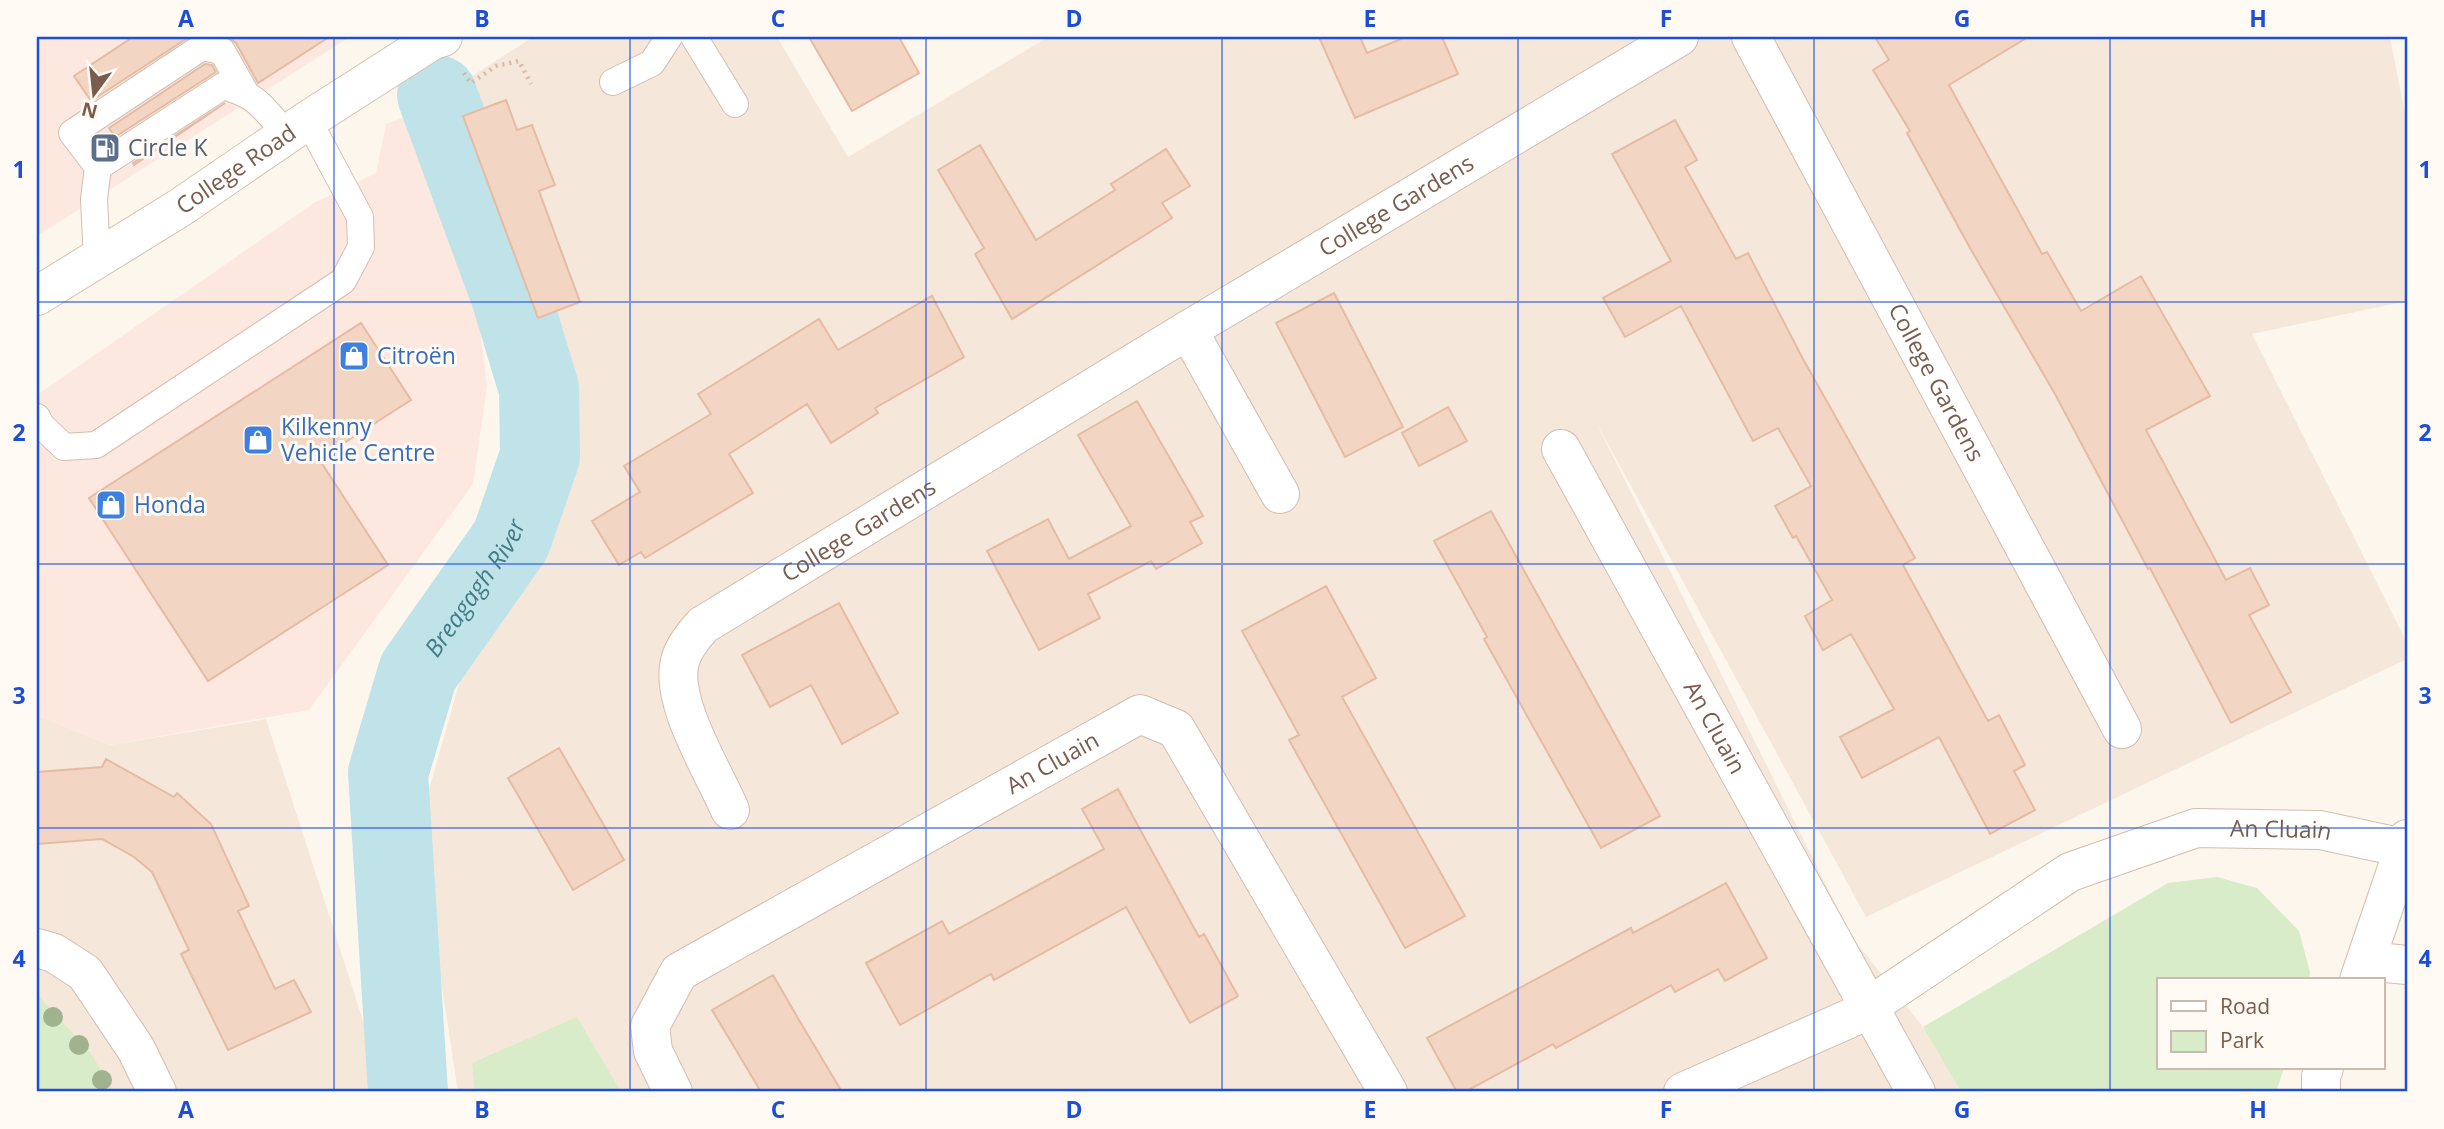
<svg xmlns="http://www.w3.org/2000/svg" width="2444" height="1129" font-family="'Open Sans',sans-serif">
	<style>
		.residential { fill: #f5e8da }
		.commercial { fill: #fde8e0 }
		.green { fill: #d8ecc9 }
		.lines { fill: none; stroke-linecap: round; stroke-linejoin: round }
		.river { stroke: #bfe3e8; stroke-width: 80 }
		.building { fill: #f3d5c3; stroke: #e6bba3; stroke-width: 2 }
		.service-casing { stroke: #d1beb0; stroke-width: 28 }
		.minor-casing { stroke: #d1beb0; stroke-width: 40 }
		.secondary-casing { stroke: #d6c0b0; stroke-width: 40 }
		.path { stroke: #d9b8a5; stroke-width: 4.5; stroke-dasharray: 2 5; stroke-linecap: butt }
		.service { stroke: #fff; stroke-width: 26 }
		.minor { stroke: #fff; stroke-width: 38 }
		.secondary { stroke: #fff; stroke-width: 38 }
		.tree { fill: #a0b28e }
		.grid { fill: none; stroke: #1d4ed8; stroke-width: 2; stroke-opacity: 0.55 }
		.labels { text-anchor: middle; stroke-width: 6; stroke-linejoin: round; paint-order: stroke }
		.service-label { font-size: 23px; fill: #4e5e75; stroke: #fffaf3; text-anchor: start }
		.street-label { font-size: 23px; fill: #7a5c4d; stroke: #fffaf3 }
		.shop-label { font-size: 23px; fill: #366cbe; stroke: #fffaf3; text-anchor: start }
		.water-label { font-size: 24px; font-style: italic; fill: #437c86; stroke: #fffaf3 }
		.neatline { fill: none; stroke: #1d4ed8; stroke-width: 2.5 }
		.grid-label { font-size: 23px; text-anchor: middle; font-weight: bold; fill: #1d4ed8 }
	</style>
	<rect width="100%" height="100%" fill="#fdf6ec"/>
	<path class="residential" d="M533,37H777L848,157L1048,37H2390L2407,124V301L2252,334L2407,643V659L1866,917L1596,422L1852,937L1923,1027L1961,1092H458L418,829L467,655L531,579L565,470L542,329L445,93Z
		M37,715L110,745L266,719L386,1092H37Z"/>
	<path class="commercial" d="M37,37H350L37,236Z
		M405,117L470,249L487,386L473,484L309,710L110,745L37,715V395L314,203L376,173L386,124Z"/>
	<path class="green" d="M2217,877L2257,888L2299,931L2310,972L2309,980H2159V1068H2284L2276,1092H1961L1923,1027L2168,883Z
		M37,994L91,1053L113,1092H37Z
		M577,1017L621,1092H475L472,1063Z"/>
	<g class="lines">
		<path class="river" id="s1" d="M408,1092L388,773L418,672L511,540L540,456L539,389L511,296L437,95"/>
	</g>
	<path class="building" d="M133,37H189L91,101L74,76Z
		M228,37H329L258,83L236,43Z
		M809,37H899L919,73L852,111Z
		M1319,37H1360L1367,53L1406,37H1442L1458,74L1355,118Z
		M1875,37H2028L1949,85L2042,254L2047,252L2081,311L2141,276L2210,396L2146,430L2226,580L2250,568L2269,605L2249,615L2291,692L2231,723L2150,568L2148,569L2055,394L1970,248L1907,133L1910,131L1873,70L1889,60Z
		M205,64L212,65L216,72L115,137L109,128Z
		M506,100L517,130L532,125L546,162L555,185L539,191L580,302L538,318L463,116Z
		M225,103L134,165L133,163Z
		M1675,120L1697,160L1685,167L1736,259L1748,253L1803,359L1915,558L1903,565L1988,721L1999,715L2025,765L2014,771L2035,810L1990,834L1939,737L1862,778L1840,737L1894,709L1851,634L1823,650L1805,616L1832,600L1796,536L1793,538L1775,506L1811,486L1778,428L1753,441L1681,306L1625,337L1603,298L1671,261L1612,154Z
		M980,145L1036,240L1115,190L1111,184L1166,149L1190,186L1162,203L1172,218L1012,319L975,254L984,248L938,170Z
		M1334,293L1403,427L1345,457L1276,323Z
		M932,296L964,357L875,408L878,413L831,443L807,404L729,454L753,493L645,558L641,552L619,565L592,521L640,492L624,466L711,414L698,394L819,319L838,350Z
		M361,323L411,400L319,459L388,565L208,681L89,498Z
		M1137,401L1203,516L1190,522L1202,543L1156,569L1151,561L1088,594L1100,618L1039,650L987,551L1048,519L1069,559L1131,526L1078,435Z
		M1448,407L1467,441L1419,466L1402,433Z
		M1491,511L1660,816L1601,848L1484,639L1487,637L1434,541Z
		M1326,586L1376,678L1342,697L1465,916L1405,948L1289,740L1299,735L1242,631Z
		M839,603L898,713L842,744L811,685L770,707L742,655Z
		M559,748L624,860L573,890L508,778Z
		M106,759L174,797L177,793L211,824L249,906L238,911L275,989L294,980L311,1012L228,1050L181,954L189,950L152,872L134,857L102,839L37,844V772L102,767Z
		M1118,789L1199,937L1204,934L1238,996L1190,1023L1126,907L994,980L991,974L900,1025L866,963L942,921L949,934L1104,849L1082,809Z
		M1726,883L1767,958L1725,981L1718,969L1675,992L1671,985L1556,1048L1553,1044L1465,1092H1457L1427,1038L1631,928L1633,933Z
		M773,975L799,1020L842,1092H761L739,1055L712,1010Z"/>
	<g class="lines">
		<g class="service-casing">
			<path id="service" d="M694,37L735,104
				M613,82L652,63L669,37
				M98,167L72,133L202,47L222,51L245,92
				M97,259L94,199L98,167L223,86C259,96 263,108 287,135
				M37,417L41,425L64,447L96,445L343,281L361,247L360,217L308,120"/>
		</g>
		<g class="minor-casing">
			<g id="minor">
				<path id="s2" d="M1751,37L2122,729"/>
				<path d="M1188,330L1280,494"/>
				<path id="s3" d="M1561,449L1916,1092"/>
				<path id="s4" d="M730,810C714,772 669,702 680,661C684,647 693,636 703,625L1188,330L1679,37"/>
				<path d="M37,948L54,953L85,973L136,1049L157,1092"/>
				<path d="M2366,961L2407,965"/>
				<path d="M2359,980L2407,839"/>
				<path id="s5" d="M673,1092L653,1051L650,1026L679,972L1140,714L1176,729L1388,1092"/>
				<path id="s6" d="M1683,1092L1853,1017L2070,872L2196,828L2320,830L2404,848"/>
				<path d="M2321,1092V1076L2324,1068"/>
			</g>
		</g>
		<g class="secondary-casing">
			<g id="secondary">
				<path id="s7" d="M37,296L181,207L308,120L433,40L443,37"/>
			</g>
		</g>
		<path class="path" d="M464,73L471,83L496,66L519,61L531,84"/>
		<use href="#service" class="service"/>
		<use href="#minor" class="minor"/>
		<use href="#secondary" class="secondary"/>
	</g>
	<g class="tree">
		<circle cx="53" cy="1017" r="10"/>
		<circle cx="79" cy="1045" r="10"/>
		<circle cx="102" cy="1080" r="10"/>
	</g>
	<path class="grid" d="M334,37V1092M630,37V1092M926,37V1092M1222,37V1092M1518,37V1092M1814,37V1092M2110,37V1092M37,302H2407M37,564H2407M37,828H2407"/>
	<defs>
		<g id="fuel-square" transform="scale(1.575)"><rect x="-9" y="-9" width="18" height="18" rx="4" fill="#5c6f8a" stroke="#fffaf3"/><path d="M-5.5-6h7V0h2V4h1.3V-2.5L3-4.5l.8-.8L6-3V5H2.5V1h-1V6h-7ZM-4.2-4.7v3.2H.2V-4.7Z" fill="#fff"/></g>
		<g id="shop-square" transform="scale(1.575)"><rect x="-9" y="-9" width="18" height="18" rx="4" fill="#3f7fe0" stroke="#fffaf3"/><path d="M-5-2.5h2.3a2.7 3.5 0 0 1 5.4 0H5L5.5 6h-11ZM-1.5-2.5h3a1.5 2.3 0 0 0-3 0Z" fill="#fff"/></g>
	</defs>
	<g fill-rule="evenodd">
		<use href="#fuel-square" x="105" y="148"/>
		<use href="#shop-square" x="354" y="356"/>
		<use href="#shop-square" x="258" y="440"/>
		<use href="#shop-square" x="111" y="505"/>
	</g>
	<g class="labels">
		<g class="service-label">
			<text x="128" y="156">Circle K</text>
		</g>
		<g class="street-label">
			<text dy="8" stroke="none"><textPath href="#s7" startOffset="236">College Road</textPath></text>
			<text dy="8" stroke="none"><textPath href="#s4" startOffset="1013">College Gardens</textPath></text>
			<text dy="8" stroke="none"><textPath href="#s2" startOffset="392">College Gardens</textPath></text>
			<text dy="8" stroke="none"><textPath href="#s4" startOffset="385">College Gardens</textPath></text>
			<text dy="8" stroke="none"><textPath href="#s3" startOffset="318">An Cluain</textPath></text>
			<text dy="8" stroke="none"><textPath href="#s5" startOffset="560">An Cluain</textPath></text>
			<text dy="8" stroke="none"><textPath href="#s6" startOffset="665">An Cluain</textPath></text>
		</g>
		<g class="shop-label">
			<text x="377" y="364">Citroën</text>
			<text x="281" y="435">Kilkenny<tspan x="281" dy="26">Vehicle Centre</tspan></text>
			<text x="134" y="513">Honda</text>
		</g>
		<g class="water-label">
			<text dy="8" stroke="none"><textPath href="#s1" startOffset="527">Breagagh River</textPath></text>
		</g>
	</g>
	<rect width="2444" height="1129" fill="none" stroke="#fffaf3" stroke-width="77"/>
	<rect x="2157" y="978" width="228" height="91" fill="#fffaf3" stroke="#cabbb1" stroke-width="2"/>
	<rect x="2171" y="1001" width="35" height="10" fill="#ffffff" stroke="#cabbb1" stroke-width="2"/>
	<text x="2220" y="1014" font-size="21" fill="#7a5c4d">Road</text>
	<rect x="2171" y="1031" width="35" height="21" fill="#d8ecc9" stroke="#cabbb1" stroke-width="2"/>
	<text x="2220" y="1048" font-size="21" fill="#7a5c4d">Park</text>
	<g transform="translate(94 94) rotate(195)" stroke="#fffaf3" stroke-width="5" paint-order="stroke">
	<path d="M0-5L12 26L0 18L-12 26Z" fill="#7a5c4d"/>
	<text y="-10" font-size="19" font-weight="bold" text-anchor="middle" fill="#7a5c4d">N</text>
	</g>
	<rect x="38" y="38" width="2368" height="1052" class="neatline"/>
	<g class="grid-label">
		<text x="186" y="27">A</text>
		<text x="482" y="27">B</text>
		<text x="778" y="27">C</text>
		<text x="1074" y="27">D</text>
		<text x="1370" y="27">E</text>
		<text x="1666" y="27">F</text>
		<text x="1962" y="27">G</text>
		<text x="2258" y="27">H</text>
		<text x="19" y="178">1</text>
		<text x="2425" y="178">1</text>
		<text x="19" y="441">2</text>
		<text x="2425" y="441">2</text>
		<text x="19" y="704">3</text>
		<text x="2425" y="704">3</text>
		<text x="19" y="967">4</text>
		<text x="2425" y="967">4</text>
		<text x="186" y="1118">A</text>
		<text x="482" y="1118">B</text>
		<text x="778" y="1118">C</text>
		<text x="1074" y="1118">D</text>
		<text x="1370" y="1118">E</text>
		<text x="1666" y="1118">F</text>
		<text x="1962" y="1118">G</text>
		<text x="2258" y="1118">H</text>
	</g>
</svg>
